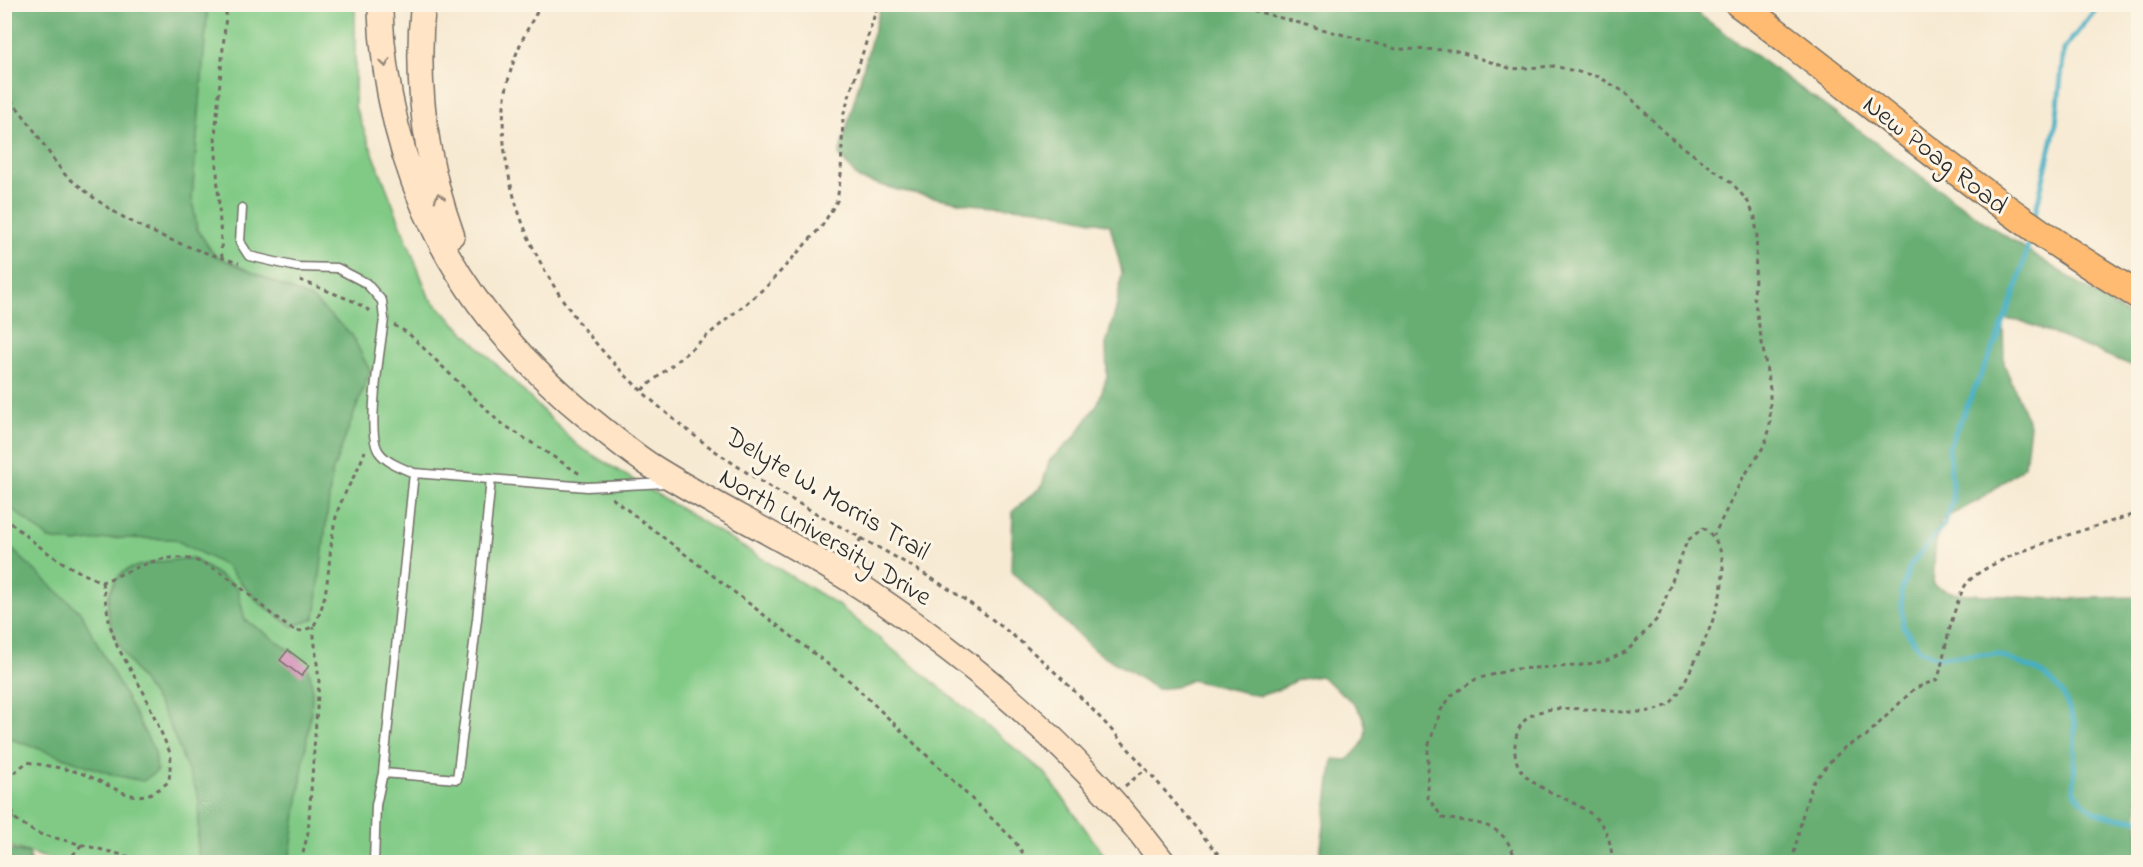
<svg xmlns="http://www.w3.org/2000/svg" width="2143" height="867" font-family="'Indie Flower',sans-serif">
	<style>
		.green { fill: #81ca86; stroke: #567a58; stroke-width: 1.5 }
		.forest { fill: #68ae73; stroke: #4a6c4f; stroke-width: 1.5 }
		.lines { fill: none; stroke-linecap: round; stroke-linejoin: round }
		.stream { stroke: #45afc4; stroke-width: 5 }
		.building { fill: #d392b9 }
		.lane-casing { stroke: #726e66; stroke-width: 11 }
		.secondary-casing { stroke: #726e66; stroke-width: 27 }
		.primary-casing { stroke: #726e66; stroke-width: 30 }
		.path { stroke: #726e66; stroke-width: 3; stroke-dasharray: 4.5 4.5; stroke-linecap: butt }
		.lane { stroke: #fff; stroke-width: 8 }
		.secondary { stroke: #ffe4c6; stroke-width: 24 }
		.primary { stroke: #febb71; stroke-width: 27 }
		.oneway { stroke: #958878 }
		.labels { text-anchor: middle; stroke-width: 6; stroke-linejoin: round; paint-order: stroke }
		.street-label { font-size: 27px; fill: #2b2b2b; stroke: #fcf5e5 }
	</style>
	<rect width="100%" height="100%" fill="#fcf5e5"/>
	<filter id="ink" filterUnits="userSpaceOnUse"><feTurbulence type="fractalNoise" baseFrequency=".0167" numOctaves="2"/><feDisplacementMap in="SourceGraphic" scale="12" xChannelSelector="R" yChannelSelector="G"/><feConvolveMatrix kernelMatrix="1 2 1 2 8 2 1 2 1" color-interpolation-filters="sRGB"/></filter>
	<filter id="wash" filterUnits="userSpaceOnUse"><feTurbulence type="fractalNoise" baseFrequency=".008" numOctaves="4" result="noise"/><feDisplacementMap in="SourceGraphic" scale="24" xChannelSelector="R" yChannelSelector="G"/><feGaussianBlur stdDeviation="1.35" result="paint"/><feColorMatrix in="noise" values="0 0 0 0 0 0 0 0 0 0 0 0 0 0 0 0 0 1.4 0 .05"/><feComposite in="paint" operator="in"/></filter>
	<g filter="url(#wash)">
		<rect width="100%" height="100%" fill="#f7ead3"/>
		<path class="green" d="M5,5H355V107L429,297L578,446L838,605L1045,773L1109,862H59L5,845Z"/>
		<path class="forest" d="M5,4L208,5L192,198L197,229L214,255L312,299L352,335L370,371L332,473L315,618L293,627L258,602L226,566L174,539L113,538L76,543L49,539L5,503Z
			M881,5H1686L1990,226L2138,322V368L2024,322L2003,319L2004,364L2030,425L2025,466L1979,500L1941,520L1935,547L1933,585L1954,593L2055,599L2138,597V862H1319L1333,759L1347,760C1352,755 1360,748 1363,742C1376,713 1339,691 1320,676L1296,680L1280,689L1260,696L1191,680L1176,687L1157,689L1094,650L1011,571L1013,511L1042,486L1049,461L1074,438L1098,403L1107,376L1106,344L1116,309L1122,272L1110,225L1039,209L969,204L898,190L859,179L839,155Z
			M4,542L81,613L155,752L157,771L143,781L114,775L5,737Z
			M192,558L237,587L245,620C258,628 302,657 308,669C314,683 312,697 311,711L289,862H201C193,848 202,814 198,795C196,788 192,781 189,774C180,752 172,727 160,707C140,674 82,614 121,574C132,563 176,560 192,558Z
			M5,849L29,853L31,862H5Z"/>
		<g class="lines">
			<path class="stream" d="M2034,219L2056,124L2064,49L2100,4
				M2031,234L2018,284L1997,339L1949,446L1953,501L1944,525L1910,566L1901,593L1903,626L1919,649L1936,657L1997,654L2038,671L2052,681L2063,694L2075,723L2074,792C2095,818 2107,817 2138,819"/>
		</g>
		<g id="blocks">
			<path class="building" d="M288,650L309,666L301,676L280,660Z"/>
		</g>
	</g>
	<g filter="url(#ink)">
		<use href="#blocks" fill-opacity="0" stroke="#726e66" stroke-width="1.5"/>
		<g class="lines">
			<g class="lane-casing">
				<path id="lane" d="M242,208L240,242L249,256L297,267L337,268L366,283L382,301L384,319C381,345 365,434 379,452C387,463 402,468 414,473
					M383,773L457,779L477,619L491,479
					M374,862L376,805L383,773L414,473L587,487L666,483"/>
			</g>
			<g class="secondary-casing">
				<path id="secondary" d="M380,4C386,177 457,311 590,419C610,435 631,453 653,467C723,511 800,546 869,592C979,666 1083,756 1163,862
					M423,4C415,84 425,160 452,235"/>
			</g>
			<g class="primary-casing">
				<path id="primary" d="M1739,4C1872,102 1996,212 2138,295"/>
			</g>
			<path class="path" d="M542,4C502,67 494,121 513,193C547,321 666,426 777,491C850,534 926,569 993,620C1084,688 1152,777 1225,862
				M1246,4L1255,11L1396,49L1454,50L1512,69L1554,66L1599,77L1626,93L1667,135L1733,184L1748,202L1755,217L1757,236L1754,297L1770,389V428L1764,446L1741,481L1714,535
				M4,94C28,116 42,145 62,171C67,178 76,183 83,189C128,227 182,246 239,263
				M222,258L215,136L227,4
				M300,280L353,301L370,311
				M394,325L408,333L498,421L580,474
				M642,390L768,285L822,226L837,201L841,174L843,116L878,4
				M612,498L851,682L1013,839L1029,862
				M4,517C37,546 62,566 102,582C121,575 143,563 163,559C219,548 254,609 297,632L313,627C333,594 326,548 338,510C345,490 358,472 365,451
				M849,557L862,537
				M102,582L110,625L117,646L144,693L171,755L169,781C137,811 119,788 86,775C68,768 46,766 27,762L10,776L8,793L14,818L36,833L150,862
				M1125,786L1146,769
				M4,819L14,818
				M67,862L82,844
				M301,862L308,832L319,681L313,627
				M1516,862C1505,821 1480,824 1443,818L1428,798V747L1441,710L1452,695L1476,679L1514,669L1576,666L1606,661L1627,651L1658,618L1687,541L1703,528C1746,556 1709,634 1691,669C1685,680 1679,696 1669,704C1633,730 1527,680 1516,738C1505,794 1574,789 1601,824C1610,836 1611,849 1613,862
				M1792,862L1804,809L1813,783L1830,762L1845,747L1866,736L1914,689L1938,679C1944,657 1954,597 1968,582C1993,554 2099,526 2138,513"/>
			<use href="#lane" class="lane"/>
			<use href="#secondary" class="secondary"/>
			<use href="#primary" class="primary"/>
		</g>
		<defs><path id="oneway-chevron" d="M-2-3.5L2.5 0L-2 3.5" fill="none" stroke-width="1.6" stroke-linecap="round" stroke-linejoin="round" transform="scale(1.5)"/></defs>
		<g class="oneway">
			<use href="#oneway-chevron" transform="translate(385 63) rotate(82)"/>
			<use href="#oneway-chevron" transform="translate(439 197) rotate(-106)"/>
		</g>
	</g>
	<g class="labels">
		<g class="street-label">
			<text transform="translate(1936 154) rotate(38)" y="9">New Poag Road</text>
			<text transform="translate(828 493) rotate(31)" y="9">Delyte W. Morris Trail</text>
			<text transform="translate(826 536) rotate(31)" y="9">North University Drive</text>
		</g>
	</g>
	<rect width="2143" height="867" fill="none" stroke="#fcf5e5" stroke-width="24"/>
</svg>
